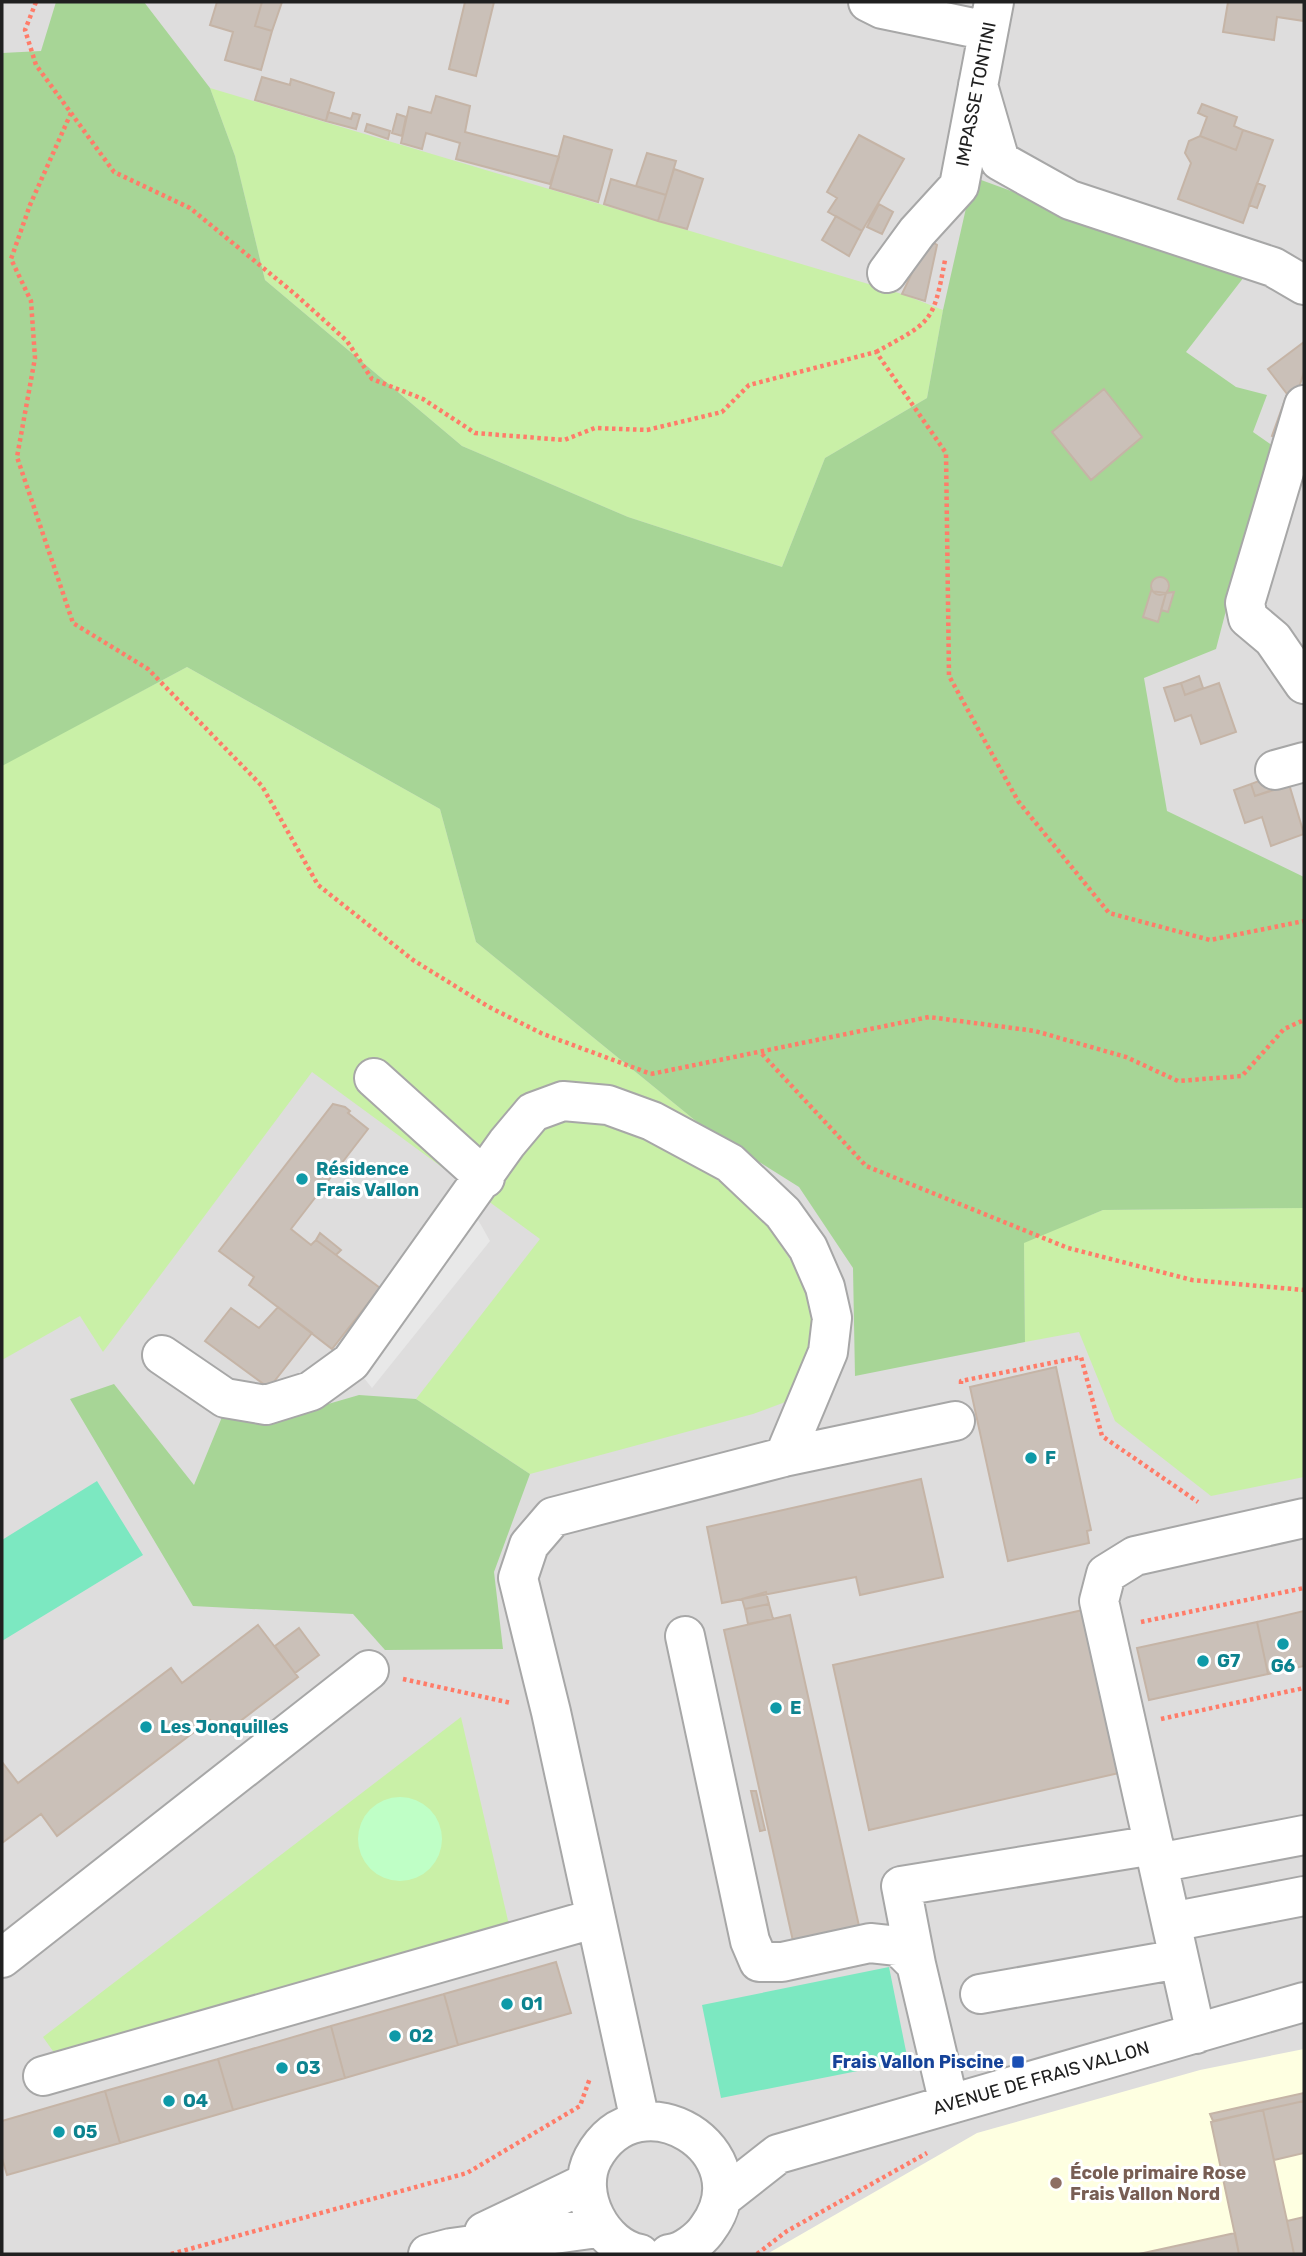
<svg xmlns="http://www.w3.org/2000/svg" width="1306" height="2256" font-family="Rubik,sans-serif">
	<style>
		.residential { fill: #dedddd }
		.education { fill: #feffe1 }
		.grass { fill: #c9f0a7 }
		.forest { fill: #a7d596 }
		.park { fill: #bfffc6 }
		.pitch { fill: #7ce8c1 }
		.parking { fill: #e8e8e8 }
		.building { fill: #cac0b8; stroke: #c5b4a6; stroke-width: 2 }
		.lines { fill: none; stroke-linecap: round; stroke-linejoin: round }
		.minor-casing { stroke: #a7a7a7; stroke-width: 42 }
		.path { stroke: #ff7c69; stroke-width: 4.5; stroke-dasharray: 3.5 3.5; stroke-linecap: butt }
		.minor { stroke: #fff; stroke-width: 38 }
		.culture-dot { fill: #0f9aa8; stroke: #fff; stroke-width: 2.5 }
		.transit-dot { fill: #1a4fb4; stroke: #fff; stroke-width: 2.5 }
		.education-dot { fill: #8d6e63; stroke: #fff; stroke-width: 2.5 }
		.labels { text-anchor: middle; stroke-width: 6; stroke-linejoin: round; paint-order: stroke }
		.street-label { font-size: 18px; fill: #202020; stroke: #fff }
		.culture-label { font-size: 18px; font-weight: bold; fill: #0d838f; stroke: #fff; text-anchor: start }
		.transit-label { font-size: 18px; font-weight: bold; fill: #164399; stroke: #fff; text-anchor: end }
		.education-label { font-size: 18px; font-weight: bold; fill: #785e54; stroke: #fff; text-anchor: start }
	</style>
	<rect width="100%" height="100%" fill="#f1eee5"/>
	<path class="residential" d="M2,2H1304V2254H2Z"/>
	<path class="education" d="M1304,2049V2254H767L977,2133L1200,2070Z"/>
	<path class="grass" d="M210,88L902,294L943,310L927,398L825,458L782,567L628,517L462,446L265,280L235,156Z
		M187,667L440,809L476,942L702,1126L795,1267L818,1325L808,1370L788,1401L753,1414L530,1474L416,1399L540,1239L312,1072L103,1352L80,1316L2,1360V765Z
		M1304,1208V1477L1211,1496L1115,1421L1079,1332L1025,1342L1024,1242L1103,1210Z
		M461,1717L509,1925L55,2054L43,2037Z"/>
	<path class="forest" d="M56,2H144L210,88L235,156L265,280L462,446L628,517L782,567L825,458L927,398L943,310L973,177L1244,277L1186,352L1236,387L1267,395L1253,432L1279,450L1236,572L1216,649L1144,678L1167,811L1304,877V1208L1103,1210L1024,1243L1025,1342L855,1376L853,1268L799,1187L702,1126L476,942L440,809L187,667L2,766V53L41,51Z
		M114,1384L194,1485L222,1417L273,1420L359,1395L416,1399L530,1474L494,1572L503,1649L385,1650L353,1614L193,1606L70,1399Z"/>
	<path class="park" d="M358 1839a42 42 0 1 1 84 0a42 42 0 1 1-84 0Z"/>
	<path class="pitch" d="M97,1481L143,1555L2,1641V1540Z
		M889,1967L908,2061L721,2098L702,2005Z"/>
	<path class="parking" d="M468,1202L490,1241L372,1388L351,1362Z"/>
	<path class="building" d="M217,2H262L255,26L272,31L261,70L225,60L233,32L210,25Z
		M262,2H282L272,31L255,26Z
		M465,2H494L476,76L449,69Z
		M1228,2H1304V21L1277,17L1274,40L1223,32Z
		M262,77L290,85L291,79L334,93L326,121L255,100Z
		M436,96L470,106L465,132L559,157L550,184L456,159L460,143L426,133L422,149L401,143L409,107L431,113Z
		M1202,104L1237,117L1234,126L1243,130L1236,150L1200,136L1207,117L1198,113Z
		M328,112L351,119L353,113L360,115L356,129L326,121Z
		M397,114L406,117L402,136L392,133Z
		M367,124L390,131L388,139L365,131Z
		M1243,130L1273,140L1243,223L1178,199L1191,163L1185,153L1189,141L1200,136L1236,150Z
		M859,135L904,159L862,231L828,212L837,198L827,192Z
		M564,136L612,150L598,202L550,188Z
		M647,153L676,161L666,195L636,186Z
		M674,169L703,179L687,229L658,221Z
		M611,179L666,195L658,221L604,204Z
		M1257,183L1265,186L1257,208L1249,205Z
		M879,204L893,212L882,234L867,227Z
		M836,216L862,231L849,256L822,240Z
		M928,239L937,245L925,301L902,294Z
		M1304,342V372L1282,440L1272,436L1287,394L1268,369Z
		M1104,389L1142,437L1091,480L1052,432Z
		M1151 586a9 9 0 1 1 18 0a9 9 0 1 1-18 0Z
		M1151,591L1166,593L1158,622L1143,617Z
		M1174,592L1168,612L1161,610L1166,593Z
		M1199,676L1203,688L1185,695L1181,683Z
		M1181,683L1185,695L1219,683L1236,732L1201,744L1191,715L1175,721L1164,688Z
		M1269,777L1274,790L1255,796L1251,784Z
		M1251,784L1255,796L1289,784L1304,834L1271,846L1262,817L1245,823L1234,790Z
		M333,1104L345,1107L350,1111L348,1113L368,1129L291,1229L311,1245L316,1240L380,1288L332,1349L249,1285L254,1277L219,1251Z
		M320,1233L341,1250L336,1255L316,1240Z
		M278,1307L312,1333L269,1388L205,1341L231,1308L259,1328Z
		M1056,1367L1091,1530L1087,1531L1089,1543L1008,1561L970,1387Z
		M921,1479L943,1577L860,1595L856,1577L722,1603L707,1527Z
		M766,1592L769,1604L745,1609L742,1599Z
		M769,1604L773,1619L748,1624L745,1609Z
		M1083,1610L1119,1773L869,1830L833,1665Z
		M1304,1611V1666L1268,1674L1257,1622Z
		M790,1615L859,1926L793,1941L724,1630Z
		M1257,1622L1268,1674L1149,1700L1137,1648Z
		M258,1625L298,1677L222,1735L210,1720L57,1836L41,1814L2,1843V1762L18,1783L171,1668L182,1683Z
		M299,1628L319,1655L295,1673L275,1646Z
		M751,1791H756L765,1830L760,1831Z
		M556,1962L571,2013L458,2045L444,1994Z
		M444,1994L458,2045L345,2078L331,2026Z
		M331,2026L345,2078L233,2110L218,2059Z
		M218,2059L233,2110L120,2143L105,2091Z
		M105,2091L120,2143L7,2175L2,2158V2121Z
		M1304,2093V2101L1213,2121L1210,2114Z
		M1304,2101V2153L1274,2160L1263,2110Z
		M1263,2110L1287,2221L1294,2254H1239L1211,2122Z
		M1304,2217V2254H1294L1287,2221Z
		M1235,2233L1239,2254H1139Z"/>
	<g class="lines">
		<g class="minor-casing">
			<path id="minor" d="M868,2L882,9L988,31
				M978,85L1000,161L1070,200L1273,267L1304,285
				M887,273L917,232L959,186L994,2
				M1304,405L1245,603L1248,618L1273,639L1304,684
				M1275,770L1304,762
				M374,1078L485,1178
				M162,1355L225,1398L266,1405L311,1391L351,1362L507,1143L533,1112L563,1101L608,1105L652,1121L730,1163L783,1213L808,1248L825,1287L832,1318L828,1352L784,1457
				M685,1636L750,1941L759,1962H782L870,1943L898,1946L916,1964L949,2104
				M1158,1863L1304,1835
				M1171,1922L1304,1896
				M2,1958L369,1670
				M916,1964L901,1886L1154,1845
				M980,1994L1179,1959
				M1196,2034L1099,1601L1106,1574L1135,1556L1304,1518
				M43,2076L593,1919
				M640,2121L551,1712L518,1578L529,1545L553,1517L784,1457L955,1421
				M722,2198L778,2154L1304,2002
				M484,2232L586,2183
				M428,2254L451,2248L598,2228
				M640,2254C602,2247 574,2194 593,2158C639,2073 764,2152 708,2228C701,2239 683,2253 669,2254"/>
		</g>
		<path class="path" d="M36,2L25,30L36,65L114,172L190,208L295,294L347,341L372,379L423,399L475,433L564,440L595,428L647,430L722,412L749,385L876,352L946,453L949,676L1018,801L1109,913L1210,940L1304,921
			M71,113L30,205L11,259L31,301L35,358L17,457L73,623L148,669L262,786L318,885L413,960L489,1007L543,1034L651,1074
			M876,352C932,321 933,324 945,260
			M762,1054L866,1166L1068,1248L1192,1280L1304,1290
			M651,1074L929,1017L1035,1031L1126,1057L1178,1081L1242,1076L1284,1029L1304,1020
			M961,1384V1381L1081,1357L1102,1436L1198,1502
			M1141,1622L1304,1588
			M403,1679L511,1703
			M1161,1719L1304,1688
			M171,2254L467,2173L580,2106L590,2078
			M757,2254L787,2231L927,2153"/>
		<use href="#minor" class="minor"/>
	</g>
	<g class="culture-dot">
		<circle cx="302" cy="1179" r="7"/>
		<circle cx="1031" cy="1458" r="7"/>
		<circle cx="1283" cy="1644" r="7"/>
		<circle cx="1203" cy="1661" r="7"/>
		<circle cx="776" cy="1708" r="7"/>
		<circle cx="146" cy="1727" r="7"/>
		<circle cx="507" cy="2004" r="7"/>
		<circle cx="395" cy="2036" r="7"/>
		<circle cx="282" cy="2068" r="7"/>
		<circle cx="169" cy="2101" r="7"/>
		<circle cx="59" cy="2132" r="7"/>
	</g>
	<rect class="transit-dot" x="1011" y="2055" width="14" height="14" rx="3.5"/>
	<circle class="education-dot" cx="1056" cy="2183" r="7"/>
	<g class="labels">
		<g class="street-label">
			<text transform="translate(976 94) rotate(-79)" y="6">IMPASSE TONTINI</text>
			<text transform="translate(1041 2078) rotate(-16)" y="6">AVENUE DE FRAIS VALLON</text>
		</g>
		<g class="culture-label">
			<text x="316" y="1175">Résidence<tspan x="316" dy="21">Frais Vallon</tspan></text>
			<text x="1045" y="1464">F</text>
			<text x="1217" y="1667">G7</text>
			<text x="1283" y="1672" text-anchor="middle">G6</text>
			<text x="790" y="1714">E</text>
			<text x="160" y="1733">Les Jonquilles</text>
			<text x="521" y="2010">O1</text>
			<text x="409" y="2042">O2</text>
			<text x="296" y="2074">O3</text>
			<text x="183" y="2107">O4</text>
			<text x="73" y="2138">O5</text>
		</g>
		<g class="transit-label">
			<text x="1004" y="2068">Frais Vallon Piscine</text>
		</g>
		<g class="education-label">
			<text x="1070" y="2179">École primaire Rose<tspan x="1070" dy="21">Frais Vallon Nord</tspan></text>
		</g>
	</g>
	<rect width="1306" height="2256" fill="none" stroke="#202020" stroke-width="7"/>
</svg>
